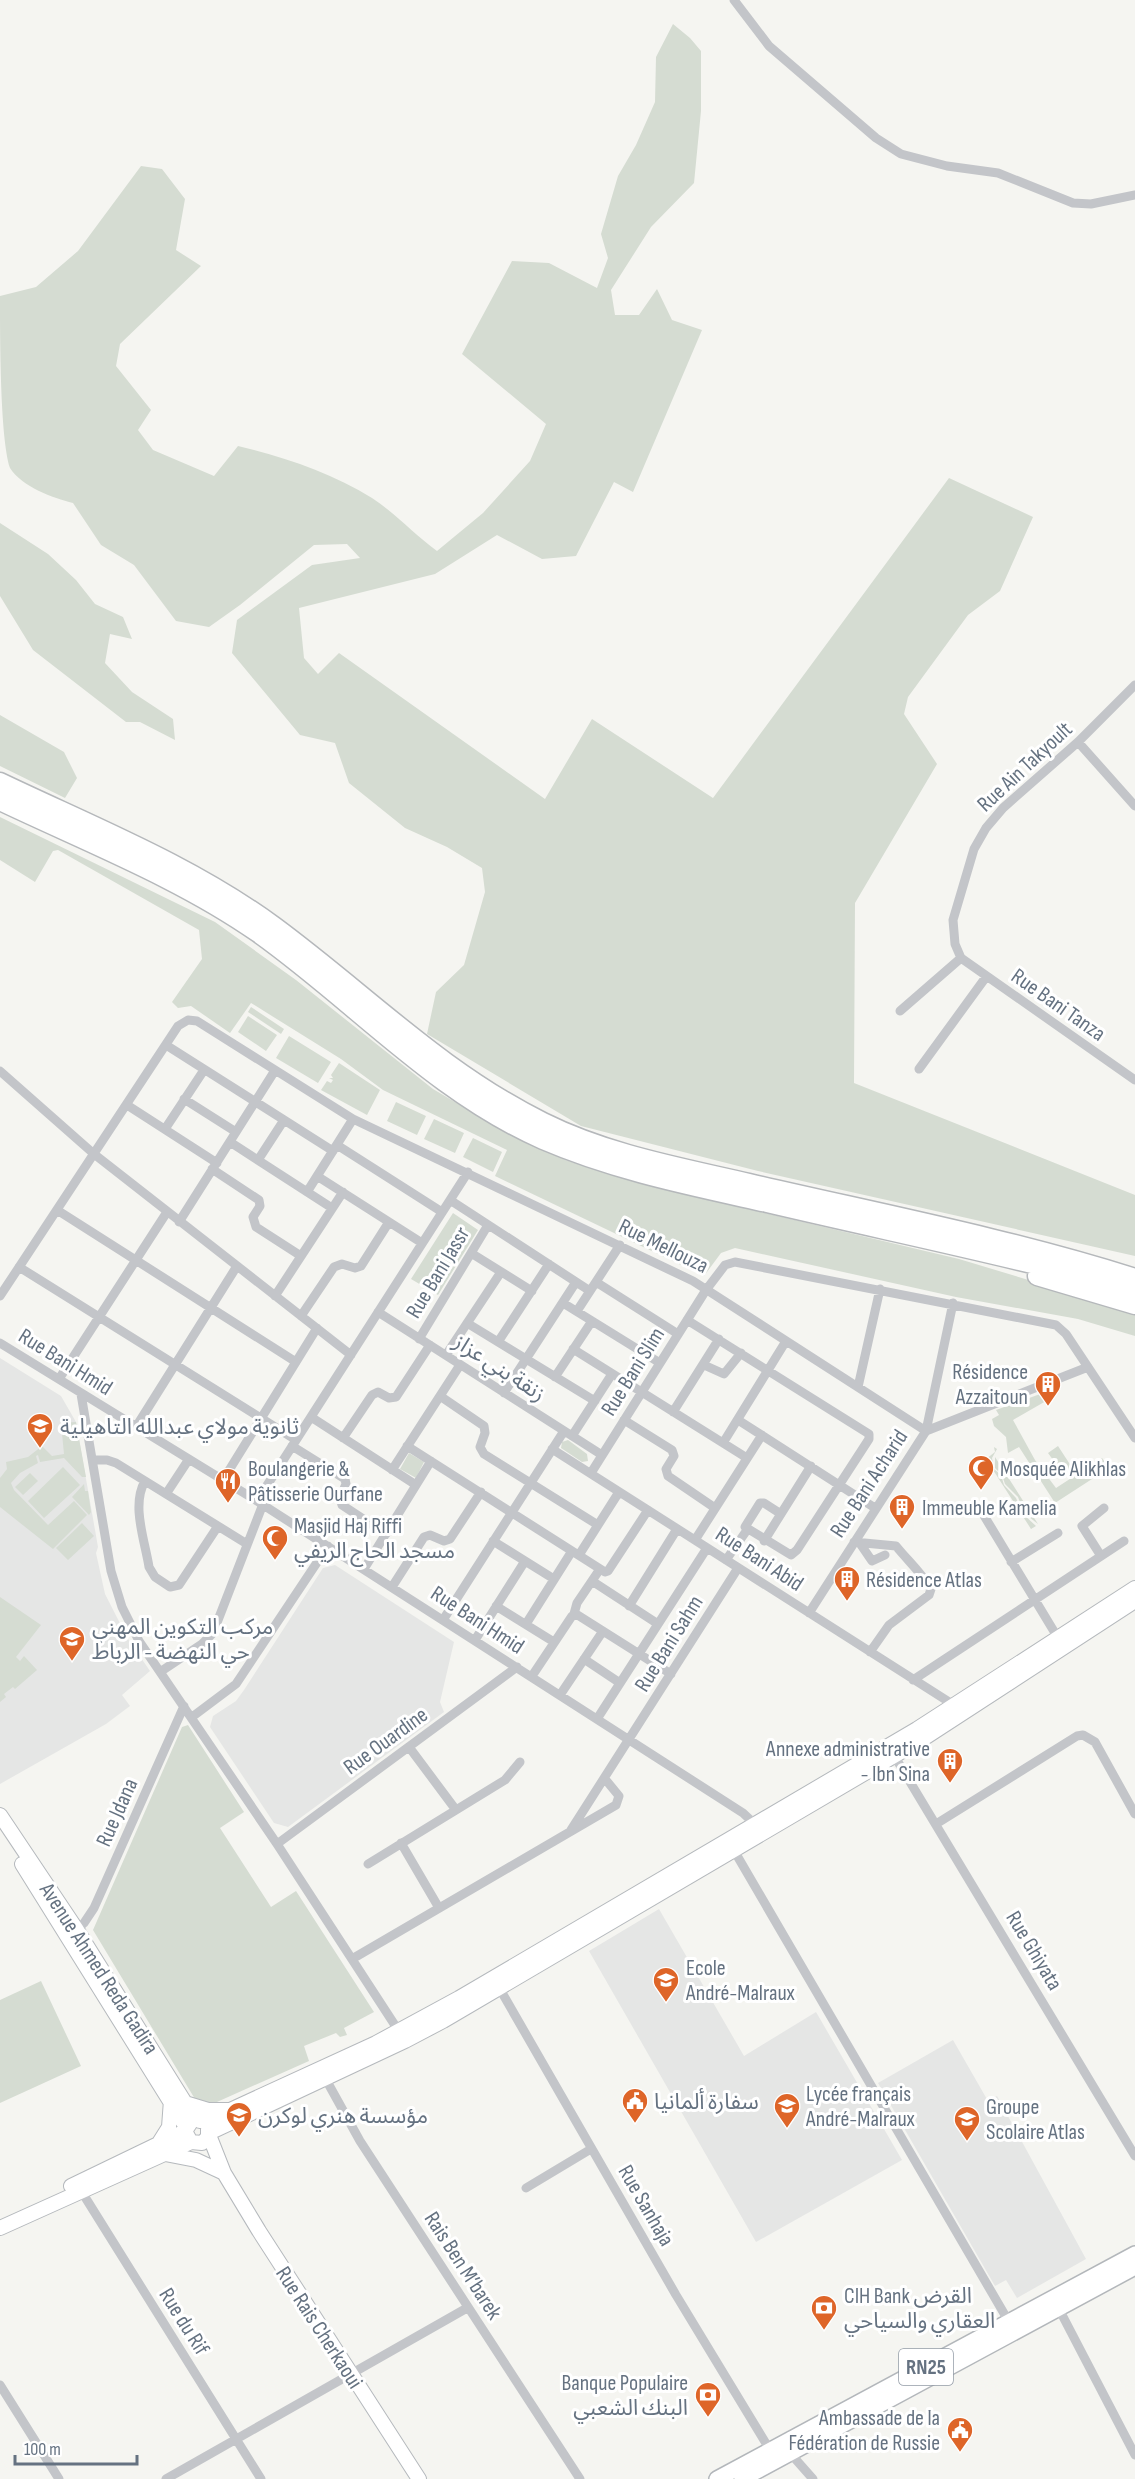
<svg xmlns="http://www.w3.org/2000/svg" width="1135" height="2479" font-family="'Sofia Sans Condensed','Noto Sans Arabic',sans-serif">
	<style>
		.built { fill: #e5e6e5 }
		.green { fill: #d5dcd2 }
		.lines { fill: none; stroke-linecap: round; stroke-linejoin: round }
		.secondary-casing { stroke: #b5b9bd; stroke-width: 16 }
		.primary-casing { stroke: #b3b7bb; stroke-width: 18 }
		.highway-casing { stroke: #b5b8bb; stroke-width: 21 }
		.street { stroke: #c3c5c9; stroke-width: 9 }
		.secondary { stroke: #fff; stroke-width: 14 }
		.primary { stroke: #fff; stroke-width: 15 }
		.highway { stroke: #fff; stroke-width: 18 }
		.labels { text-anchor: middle; stroke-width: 6; stroke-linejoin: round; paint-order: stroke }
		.shield { fill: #fff; stroke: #939ca7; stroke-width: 1.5 }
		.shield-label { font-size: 21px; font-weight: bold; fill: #657281 }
		.street-label { font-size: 22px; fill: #657281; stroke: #fff }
		.poi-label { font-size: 22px; fill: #657281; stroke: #fff; text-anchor: start }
	</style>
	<rect width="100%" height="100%" fill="#f5f5f1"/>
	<path class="built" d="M0,1358L61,1396L76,1422L98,1547L96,1553L105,1594L128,1639L150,1671L122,1695L130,1706L106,1724L0,1784Z
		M335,1565L454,1642L440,1702L444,1712L288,1827L274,1823L210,1727L213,1716L236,1701L244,1690L323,1568Z
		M659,1909L744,2056L816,2012L902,2160L756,2242L589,1951Z
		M953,2040L988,2101L997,2096L1086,2259L1017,2298L1006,2280L995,2286L878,2083Z"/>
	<path class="green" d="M673,24L690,38L701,51V111L694,183L651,227L611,290L615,315H639L657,289L672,320L702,330L633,492L614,482L576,556L542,559L497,535L435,574L299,608L304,658L318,674L339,653L545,799L592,719L713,798L949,478L1033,517L1000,591L968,615L908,697L904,714L937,764L855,903L854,1083L1135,1195V1256L758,1171L581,1126L427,1034L436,992L464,965L485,892L482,868L447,847L405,828L349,783L335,743L300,735L232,653L237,620L312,565L360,558L347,544L314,545L240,605L209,627L176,621L134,565L101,545L73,503C53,498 22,487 10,468C0,438 0,335 0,296L36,287L78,251L141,166L162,169L185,199L176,250L201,266L120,344L116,366L151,410L138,430L153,450L214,476L238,446C284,457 332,473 372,498C395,513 415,535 437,551L483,513L530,461L546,424L462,354L512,261L549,263L597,288L608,258L601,234L618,176L636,145L655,102L656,57Z
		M0,523L48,554L76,580L95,604L123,617L132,639L110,634L105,663L132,692L173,719L175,740L140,722H126L33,650L0,596Z
		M0,715L64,752L77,778L65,798L0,766Z
		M0,817L215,922L296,980L433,1089L482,1118L565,1160L635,1182L959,1259L1135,1312V1336L1078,1319L956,1297L735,1248L721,1253L704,1276L495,1176L507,1150L383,1090L341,1059L251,1003L230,1033L191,1006L178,1008L172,1002L202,959L199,930L58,850L53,851L35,882L0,860Z
		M251,1007L284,1029L281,1034L248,1012Z
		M248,1016L277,1035L266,1051L238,1032Z
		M289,1036L331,1062L318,1083L276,1058Z
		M339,1063L380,1090L367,1115L321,1090L327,1081L331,1083L333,1080L329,1078H333L331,1075Z
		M396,1102L426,1116L417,1135L387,1121Z
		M434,1119L464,1133L455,1153L424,1139Z
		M473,1138L502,1152L493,1172L463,1157Z
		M453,1213L478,1230L438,1295L411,1279Z
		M1054,1389L1057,1395L1046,1398V1401L1013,1420L1035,1460L1056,1488L1102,1458L1109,1468L1055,1503L1019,1447L1008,1453L1006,1437L994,1426L992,1419L999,1415L996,1410Z
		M76,1422L86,1477H82L64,1458L40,1462L38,1455L36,1456L38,1463L20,1473L11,1483L14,1490L48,1525L74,1501L87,1515L53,1549L0,1507V1478L7,1469L6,1462L28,1457L42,1446L52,1456L64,1454L61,1423Z
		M568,1440L587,1454L588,1461L582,1462L561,1448L562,1442Z
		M1058,1446L1073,1469L1064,1475L1048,1453Z
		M994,1447L997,1449L992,1458L994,1469L1001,1475L1004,1485L1016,1498L1023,1514L1036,1526L1031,1529L986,1459L995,1452Z
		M409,1453L424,1462L416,1478L400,1469Z
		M995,1457L1038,1524L1024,1513L1018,1497L1005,1484L1002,1475L995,1468Z
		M63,1467L80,1485L44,1518L28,1501Z
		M30,1473L38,1481L23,1495L15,1487Z
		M84,1484L85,1491H88L91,1512L89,1515L72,1497Z
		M82,1523L94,1536L68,1560L56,1548Z
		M0,1597L41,1625L16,1657L20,1661L24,1656L37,1670L15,1689L13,1687L4,1694L6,1697L0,1702Z
		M188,1725L244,1812L220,1828L271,1907L296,1891L374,2012L344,2028L347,2035L340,2037L336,2033L304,2046L309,2061L208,2106L198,2104L93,1930L182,1727Z
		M41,1981L81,2066L0,2103V2000Z"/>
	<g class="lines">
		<g class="secondary-casing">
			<path id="secondary" d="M0,1815L77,1930L189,2109L200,2121
				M22,1864L186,2127
				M185,2103L208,2110H228
				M191,2122L185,2131L191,2142
				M204,2122L376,2043L459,1998L917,1729L1135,1588
				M209,2133L405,2041L443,2021L923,1739L1135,1601
				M209,2135L224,2173L259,2231L419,2479
				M157,2146L169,2127L171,2100
				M165,2154L196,2160L224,2173
				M71,2186L185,2131
				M0,2228L191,2142L202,2143L208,2137V2129"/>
		</g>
		<g class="primary-casing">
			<path id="primary" d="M717,2479L1135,2254
				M742,2479L1135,2267"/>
		</g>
		<g class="highway-casing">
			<path id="highway" d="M0,782C92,826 191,865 274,926C365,993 440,1071 543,1122C607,1154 680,1167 749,1183C878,1213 1009,1238 1135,1278
				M0,801C86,842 181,879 258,933C354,1001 434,1092 543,1140C615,1171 691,1186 767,1203C890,1232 1013,1257 1135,1290
				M1037,1276L1135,1305"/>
		</g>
		<path class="street" d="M734,0L769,46L876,138L901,154L947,166L998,173L1073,203L1091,204L1135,195
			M1135,685L1078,742L1003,808L986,828L974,849L953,920L955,944L961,958L1135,1080
			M1078,742L1135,806
			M900,1011L961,958
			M166,1045L333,1151
			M919,1069L986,977
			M0,1071L94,1154L351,1355
			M184,1099L236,1132
			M127,1105L217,1163
			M165,1129L204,1070
			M230,1142L332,1208
			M337,1145L442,1212
			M258,1160L284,1120
			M212,1169L259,1200L260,1206L253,1217L256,1227L301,1256
			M317,1176L422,1243
			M307,1192L353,1119
			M450,1200L590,1291
			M57,1210L296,1362
			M179,1222L274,1072
			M471,1253L532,1291
			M19,1267L296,1440
			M596,1282L678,1334
			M0,1296L178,1026L188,1020L197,1021L353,1119L693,1281L926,1431L953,1303
			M275,1296L343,1192
			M563,1303L660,1363
			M577,1311L620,1245
			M378,1312L602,1455
			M301,1316L334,1267L342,1264L355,1268L361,1266L389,1222
			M687,1320L869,1434V1439L797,1550L791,1555L745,1527L760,1503H764L781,1514
			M467,1323L595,1401
			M419,1339L488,1225
			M498,1342L549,1264
			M0,1343L257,1501L743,1813L758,1827
			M573,1349L747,1458
			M446,1355L501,1272
			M704,1365L724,1374L741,1353
			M555,1377L592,1321
			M59,1379L167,1212
			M858,1387L880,1289
			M504,1393L576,1282
			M81,1394L111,1571L122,1607L139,1641L277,1844L400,2033
			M440,1396L484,1426L485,1433L480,1447L484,1454L598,1525
			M673,1412L719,1339
			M311,1417L416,1485
			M624,1420L672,1450L674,1456L666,1469L668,1476L715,1508
			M738,1420L875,1508
			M136,1427L237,1266
			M572,1436L612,1374
			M343,1438L372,1395L378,1392L389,1398L396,1397L430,1345
			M723,1443L786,1341
			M292,1446L345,1479L346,1484L340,1498L342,1505L386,1534
			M407,1446L605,1572L608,1571L648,1510
			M552,1449L957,1707
			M93,1460H107L116,1463L247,1544
			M392,1470L460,1365
			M591,1473L706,1290L725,1265L735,1262L1056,1325L1066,1334L1135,1438
			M223,1480L317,1328
			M145,1481C131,1505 145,1541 149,1567L155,1577L170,1587L179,1585L218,1526
			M166,1494L189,1459
			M257,1501L468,1172
			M983,1514L1058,1638
			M695,1540L762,1435
			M493,1541L554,1579
			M764,1541L811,1466
			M854,1542L896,1546C908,1561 921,1572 931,1589L929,1595L889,1625L870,1652
			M859,1542L872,1561L885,1555
			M579,1555L619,1492
			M1101,1556L1082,1526L1104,1508
			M726,1560L747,1530
			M1011,1562L1058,1533
			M364,1569L431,1461
			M592,1581L658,1624
			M392,1587L424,1537L430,1535L444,1541L450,1539L481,1492
			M496,1606L554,1642
			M629,1606L677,1529
			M809,1613L926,1431L1088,1367
			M574,1614L577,1603L600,1569
			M443,1620L564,1431
			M526,1624L572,1551
			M475,1640L525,1561
			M584,1659L620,1683
			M160,1672L202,1644L213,1633L263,1504
			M532,1676L572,1616L576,1614L671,1674
			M913,1680L1124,1541
			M560,1695L603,1631
			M192,1717L236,1684L328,1546
			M597,1719L707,1548
			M409,1747L456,1810
			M892,1752L1135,2156
			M936,1824L1077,1736L1083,1735L1095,1742L1135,1814
			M571,1830L738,1568
			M401,1843L439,1908
			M277,1844L517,1667
			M732,1847L1009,2322
			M368,1864L505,1780L520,1762
			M74,1932L84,1923L94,1908L184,1706
			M352,1959L616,1805L619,1796L605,1779
			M497,1984L676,2295L770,2450
			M324,2076L360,2141L580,2479
			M526,2188L591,2149
			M80,2189L261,2479
			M1059,2309L1135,2455
			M0,2385L59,2479
			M790,2453L813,2479
			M166,2479L467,2308"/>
		<use href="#secondary" class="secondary"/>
		<use href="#primary" class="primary"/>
		<use href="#highway" class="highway"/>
	</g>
	<defs>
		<g id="building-pin" transform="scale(1.35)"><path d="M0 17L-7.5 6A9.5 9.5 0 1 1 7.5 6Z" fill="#de6528" stroke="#fff"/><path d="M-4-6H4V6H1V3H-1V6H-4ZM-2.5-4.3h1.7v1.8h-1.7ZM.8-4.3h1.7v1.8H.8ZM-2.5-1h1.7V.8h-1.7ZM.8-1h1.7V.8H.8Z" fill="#fff"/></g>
		<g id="school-pin" transform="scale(1.35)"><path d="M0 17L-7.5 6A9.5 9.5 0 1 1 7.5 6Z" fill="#de6528" stroke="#fff"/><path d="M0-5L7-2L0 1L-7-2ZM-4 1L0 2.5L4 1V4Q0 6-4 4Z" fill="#fff"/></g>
		<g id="mosque-pin" transform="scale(1.35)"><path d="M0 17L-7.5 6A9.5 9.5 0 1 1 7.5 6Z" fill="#de6528" stroke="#fff"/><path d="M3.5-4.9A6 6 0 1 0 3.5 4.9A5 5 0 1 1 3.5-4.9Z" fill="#fff"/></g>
		<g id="restaurant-pin" transform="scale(1.35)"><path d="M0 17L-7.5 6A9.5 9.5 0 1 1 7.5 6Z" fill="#de6528" stroke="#fff"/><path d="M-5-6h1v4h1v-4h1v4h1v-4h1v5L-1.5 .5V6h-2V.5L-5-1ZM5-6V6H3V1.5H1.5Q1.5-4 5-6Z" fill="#fff"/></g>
		<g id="university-pin" transform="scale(1.35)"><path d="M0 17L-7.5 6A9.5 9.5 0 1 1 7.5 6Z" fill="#de6528" stroke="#fff"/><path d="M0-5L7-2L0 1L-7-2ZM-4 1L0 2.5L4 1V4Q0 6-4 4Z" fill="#fff"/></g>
		<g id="civic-pin" transform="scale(1.35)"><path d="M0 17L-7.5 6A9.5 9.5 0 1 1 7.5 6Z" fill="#de6528" stroke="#fff"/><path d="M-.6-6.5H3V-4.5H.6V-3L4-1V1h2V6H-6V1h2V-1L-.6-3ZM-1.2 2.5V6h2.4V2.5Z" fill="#fff"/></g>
		<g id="bank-pin" transform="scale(1.35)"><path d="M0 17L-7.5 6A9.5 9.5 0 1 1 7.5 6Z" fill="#de6528" stroke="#fff"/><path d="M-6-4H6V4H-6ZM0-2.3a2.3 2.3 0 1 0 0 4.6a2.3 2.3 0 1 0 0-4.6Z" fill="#fff"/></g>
	</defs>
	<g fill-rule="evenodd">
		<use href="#building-pin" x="1048" y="1384"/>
		<use href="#school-pin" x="40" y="1426"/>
		<use href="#mosque-pin" x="981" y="1468"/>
		<use href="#restaurant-pin" x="228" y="1481"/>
		<use href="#building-pin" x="902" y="1507"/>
		<use href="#mosque-pin" x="275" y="1538"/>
		<use href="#building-pin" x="847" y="1579"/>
		<use href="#university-pin" x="72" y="1639"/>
		<use href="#building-pin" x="950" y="1761"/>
		<use href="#school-pin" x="666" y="1980"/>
		<use href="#civic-pin" x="635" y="2101"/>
		<use href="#school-pin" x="787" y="2106"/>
		<use href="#school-pin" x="239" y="2115"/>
		<use href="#school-pin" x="967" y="2119"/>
		<use href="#bank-pin" x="824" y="2308"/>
		<use href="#bank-pin" x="708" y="2395"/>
		<use href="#civic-pin" x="960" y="2430"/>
	</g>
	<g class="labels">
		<rect class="shield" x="899" y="2349" width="54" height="36" rx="4.5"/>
		<g class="shield-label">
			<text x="926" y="2374">RN25</text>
		</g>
		<g class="street-label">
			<text transform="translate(1024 766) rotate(-43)" y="8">Rue Ain Takyoult</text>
			<text transform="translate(1059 1004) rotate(35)" y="8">Rue Bani Tanza</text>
			<text transform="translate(664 1245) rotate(26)" y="8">Rue Mellouza</text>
			<text transform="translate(437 1272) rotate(-59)" y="8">Rue Bani Jassr</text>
			<text transform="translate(66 1361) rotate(32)" y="8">Rue Bani Hmid</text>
			<text transform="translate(500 1367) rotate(33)" y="8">زنقة بني عزاز</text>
			<text transform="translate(632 1371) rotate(-58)" y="8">Rue Bani Slim</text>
			<text transform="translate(868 1483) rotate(-57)" y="8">Rue Bani Acharid</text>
			<text transform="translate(760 1558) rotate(33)" y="8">Rue Bani Abid</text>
			<text transform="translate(478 1619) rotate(33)" y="8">Rue Bani Hmid</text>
			<text transform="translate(668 1643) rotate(-58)" y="8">Rue Bani Sahm</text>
			<text transform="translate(385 1740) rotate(-36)" y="8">Rue Ouardine</text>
			<text transform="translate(116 1812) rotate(-66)" y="8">Rue Jdana</text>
			<text transform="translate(1035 1950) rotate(59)" y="8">Rue Ghiyata</text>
			<text transform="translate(100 1968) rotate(57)" y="8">Avenue Ahmed Reda Gadira</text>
			<text transform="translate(647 2205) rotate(60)" y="8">Rue Sanhaja</text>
			<text transform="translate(464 2265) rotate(57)" y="8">Rais Ben M’barek</text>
			<text transform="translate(185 2321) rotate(58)" y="8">Rue du Rif</text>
			<text transform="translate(320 2327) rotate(57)" y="8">Rue Rais Cherkaoui</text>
		</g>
		<g class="poi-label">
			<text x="1028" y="1379" text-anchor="end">Résidence<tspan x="1028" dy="25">Azzaitoun</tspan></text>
			<text x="60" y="1434">ثانوية مولاي عبدالله التاهيلية</text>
			<text x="248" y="1476">Boulangerie &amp;<tspan x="248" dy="25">Pâtisserie Ourfane</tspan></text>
			<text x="1000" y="1476">Mosquée Alikhlas</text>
			<text x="922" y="1515">Immeuble Kamelia</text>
			<text x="294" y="1533">Masjid Haj Riffi<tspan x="294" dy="25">مسجد الحاج الريفي</tspan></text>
			<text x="866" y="1587">Résidence Atlas</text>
			<text x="92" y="1634">مركب التكوين المهني<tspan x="92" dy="25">حي النهضة - الرباط</tspan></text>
			<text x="930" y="1756" text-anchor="end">Annexe administrative<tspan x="930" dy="25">- Ibn Sina</tspan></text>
			<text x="686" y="1975">Ecole<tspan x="686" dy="25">André-Malraux</tspan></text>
			<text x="806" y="2101">Lycée français<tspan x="806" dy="25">André-Malraux</tspan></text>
			<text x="654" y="2109">سفارة ألمانيا</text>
			<text x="986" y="2114">Groupe<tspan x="986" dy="25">Scolaire Atlas</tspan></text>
			<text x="258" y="2123">مؤسسة هنري لوكرن</text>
			<text x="844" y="2303">CIH Bank القرض<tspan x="844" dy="25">العقاري والسياحي</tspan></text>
			<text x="688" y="2390" text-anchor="end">Banque Populaire<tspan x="688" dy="25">البنك الشعبي</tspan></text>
			<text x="940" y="2425" text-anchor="end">Ambassade de la<tspan x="940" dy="25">Fédération de Russie</tspan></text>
		</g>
	</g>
	<path d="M15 2455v9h122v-9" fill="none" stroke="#657281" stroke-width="3"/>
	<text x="24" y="2455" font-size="18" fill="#657281" stroke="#ffffff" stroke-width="4.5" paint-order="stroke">100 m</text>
</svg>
